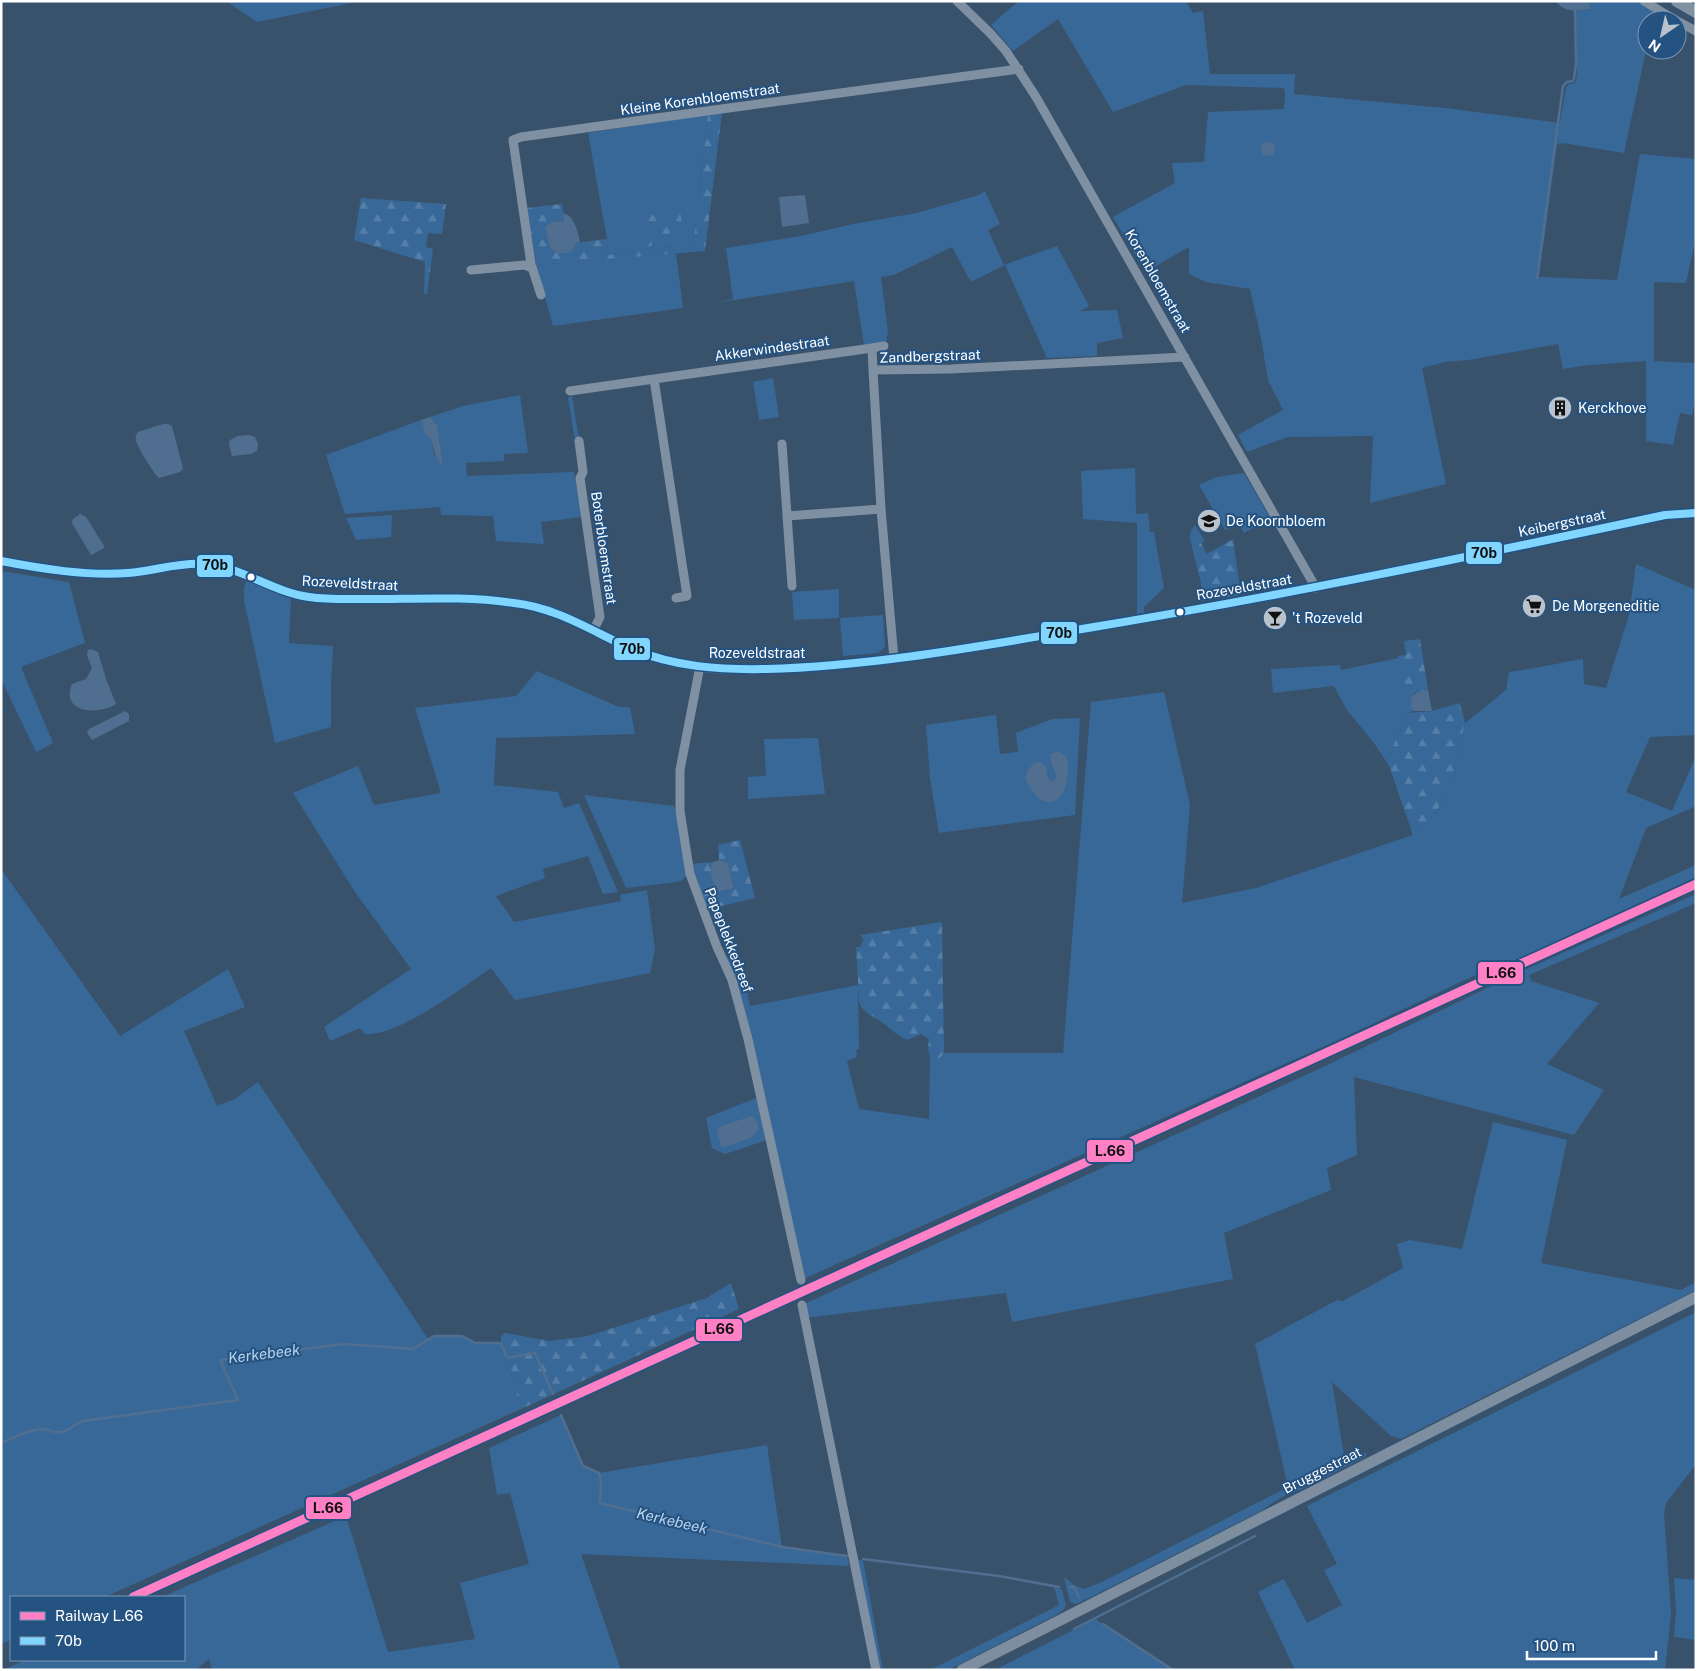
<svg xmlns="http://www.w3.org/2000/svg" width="1697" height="1671" font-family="'Public Sans',sans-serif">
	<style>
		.green { fill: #386898; fill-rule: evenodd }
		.forest { fill: url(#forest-firs) }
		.water { fill: #506f90 }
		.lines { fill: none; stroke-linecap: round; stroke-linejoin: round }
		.stream { stroke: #506f90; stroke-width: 2.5 }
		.minor { stroke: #7f90a2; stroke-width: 9 }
		.major { stroke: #7d8ea0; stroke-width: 11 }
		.highway { stroke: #8091a2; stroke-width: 12 }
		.bus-1-casing { stroke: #245281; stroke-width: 11 }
		.bus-1 { stroke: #80d6ff; stroke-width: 8 }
		.rail-1-casing { stroke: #245281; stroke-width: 12 }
		.rail-1 { stroke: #ff80c5; stroke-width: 9 }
		.bus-dot { fill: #fff; stroke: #245281; stroke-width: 2 }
		.labels { text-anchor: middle; stroke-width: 4; stroke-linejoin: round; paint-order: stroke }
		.street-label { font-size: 14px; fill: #fff; stroke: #245281 }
		.poi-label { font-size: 14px; fill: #fff; stroke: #245281; text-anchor: start }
		.water-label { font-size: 15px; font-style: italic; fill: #b7d3ef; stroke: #245281 }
		.line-badge { stroke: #245281; stroke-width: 2 }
		.pale-badge-label { font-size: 14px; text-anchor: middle; font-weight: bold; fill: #111 }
	</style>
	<defs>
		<pattern id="forest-firs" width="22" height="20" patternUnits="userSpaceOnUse" patternTransform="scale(1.25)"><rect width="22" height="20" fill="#386898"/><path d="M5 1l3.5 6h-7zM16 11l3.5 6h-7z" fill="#567fa7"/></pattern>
	</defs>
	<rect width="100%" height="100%" fill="#39526c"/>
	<path class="green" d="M226,1H361L257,22Z
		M1019,1H1186L1193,13L1203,11L1210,74H1295L1294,94L1445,108L1560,123L1566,87L1569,84H1573L1576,81L1577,72L1575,11L1590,9L1589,1H1637L1654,12L1653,20H1647V46L1624,153L1563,143L1557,144L1539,277L1617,280L1640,154L1696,159V237L1686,283L1654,282V361L1696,363V406H1694L1692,415L1680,413L1673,445L1646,441V361L1589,365L1563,369L1558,344L1468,360L1445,362L1422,368L1446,484L1370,503L1373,436L1288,437L1247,452L1238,435L1283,410L1268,380L1261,338L1250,289L1206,282L1189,274V247L1145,272L1113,217L1175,183L1172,163L1204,162L1208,112L1284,109L1285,94L1284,88L1186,85L1113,112L1058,19L1013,51L991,25Z
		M708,114L693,245L652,249L650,236L680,210L643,213L645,250L608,255L607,239L588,133Z
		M985,191L1000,224L988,230L1004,265L1057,246L1089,306L1080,311L1117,310L1123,338L1097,343V356L1047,358L1005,265L971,282L952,247L894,275L881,277L888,332L886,342L864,345L854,281L716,303L733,299L726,248L801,236L853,224L917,213L979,195Z
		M676,253L683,308L553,326L536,265Z
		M773,378L779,417L759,420L753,382Z
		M520,395L528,453L504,454V461L466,463L467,476L574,472L582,517L541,522L544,544L496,541L493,516L441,515L440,507L345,514L326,455L421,420L423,428L430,438L434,453L441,464L443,462L437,425L430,417L463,406Z
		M572,396L580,445L576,446L568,398Z
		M1135,468L1136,514L1148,513L1150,532H1154L1164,588L1144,607V613L1137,614V523L1083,519L1081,471Z
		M1244,473L1270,518L1244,533L1239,524L1225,530L1199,485L1217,477Z
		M392,515L391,537L356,540L346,518Z
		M1195,525L1205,541L1192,547C1190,539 1188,531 1195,525Z
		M1636,564L1696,590V735L1650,737L1626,792L1672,811L1696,756V806L1646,828L1619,899L1696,865V877L1509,963L1507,960L1338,1040L801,1280L770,1139L725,1154L712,1148L706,1118L761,1096L722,958L739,955L750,1006L858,985L859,1049L856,1050L857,1057L847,1061L859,1109L929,1119L930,1056L937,1059L941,1057L944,1053H1063L1091,702L1164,692L1190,805L1182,903L1256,888L1413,835L1427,825L1442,803L1453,776L1465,723L1506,690L1509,672C1534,669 1558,663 1583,659L1584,684L1606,688L1629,615Z
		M1,571L69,582L85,643L21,667L53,743L36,752L1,679Z
		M248,577L291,594L289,643L333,646L331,686V727L275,743L244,601V587Z
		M839,589V618L794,620L792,592Z
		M883,615L885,647L878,653L843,656L840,618Z
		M1399,658L1405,693H1415L1411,697V708L1414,711L1408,713L1386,761L1374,743L1347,710L1334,686L1273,693L1271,669L1340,665L1341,670Z
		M537,671L619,707H630L635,734L496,738L494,785L558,792L564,808L579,803L618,892L603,894L588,856L543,869L545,878L496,896L514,922L621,901L620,895L647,890L655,950L650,973L515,1000L491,968C463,987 398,1037 365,1034L360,1028L330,1041L324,1027L411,969L355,892L293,793L358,766L374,805L441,793L415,708L516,696Z
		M996,715L1000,754L1018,752L1016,733L1052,719L1080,718L1075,815L939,833L930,778L926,725ZM1051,763L1068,770L1063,793L1028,770L1048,772L1049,780L1053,782C1058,775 1055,770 1051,763Z
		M818,738L825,794L748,799V777L766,776L764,739Z
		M584,795L674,806C677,819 688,864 686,875C685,879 681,881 677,882L626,888Z
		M1,869L120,1036L228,969L245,1007L184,1031L217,1106L235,1099L258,1082L428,1339L434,1336H462L475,1343H501L507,1358L521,1409L105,1597H11V1640L1,1644Z
		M1696,894V903L1529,975L1531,981L1599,1003L1547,1064L1604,1090L1574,1135L1354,1077L1357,1155L1327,1168L1331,1190L1224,1233L1233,1279L1012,1322L1006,1293L805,1318L802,1305L1321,1068L1531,967Z
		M1493,1122L1567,1140L1541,1263L1681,1290L1696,1282V1290L1401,1439L1391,1436L1332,1382L1345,1462L1367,1452L1365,1457L1296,1492C1284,1495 1273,1501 1263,1510L1089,1598L1076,1604L1070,1602L1064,1577L1074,1585L1084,1589L1102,1582L1288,1487L1255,1344L1337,1300L1343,1301L1403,1268L1397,1244L1410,1240L1462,1249Z
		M1696,1312V1464L1666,1503L1664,1513L1671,1614L1665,1670H1295L1258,1592L1284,1579L1307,1623L1342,1605L1324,1570L1337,1564L1307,1506Z
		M561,1415L583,1465L599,1473L767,1445L782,1547L847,1556L849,1566L581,1554L621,1670H212L209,1659L196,1670H3L25,1660H184V1597H162L346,1516L388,1652L475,1639L460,1583L529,1564L510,1493L497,1495L489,1448Z
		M856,1560H863L883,1670H878Z
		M1674,1578L1696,1580V1640L1674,1637L1676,1613Z
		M1054,1587L1062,1590L1066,1605L1064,1609L1056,1615L948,1670H930L1059,1605Z
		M1095,1619L1173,1670H995Z"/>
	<path class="forest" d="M722,112L705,251L536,265L527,208L562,204L564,221L552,222L576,243L607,239L608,255L644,250L643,213L680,209L683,232L651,236L652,249L693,245L708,114Z
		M361,198L446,204L442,234L428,233L426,247L433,249L427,294H424L425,262L354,240Z
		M1233,539L1241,595L1202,601L1201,583L1192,547L1201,543L1207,554Z
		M1420,639L1428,690L1415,693H1405L1398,656L1406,655L1404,641Z
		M1460,703L1465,723L1453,776L1442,803L1427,825L1413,835L1389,766L1386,761L1408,713L1432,711Z
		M740,840L755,898L705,910L691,864L713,862C709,872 713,883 717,892L734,888L728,863L719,860L718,845Z
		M942,922L944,1053L941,1057L937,1059L930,1056L928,1049L929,1039L921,1034L907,1040C896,1035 892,1029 883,1023C874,1016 863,1014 859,1001L856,947H860L864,940L860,935Z
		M731,1283L739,1309L521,1409L507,1358L501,1343V1336L505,1333L550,1341L588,1336L707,1298Z"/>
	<path class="water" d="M1555,1H1589L1590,9C1575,11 1566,13 1555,1Z
		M1261 149a7 7 0 1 1 14 0a7 7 0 1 1-14 0Z
		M805,195L809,223L782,227L779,197Z
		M563,213C574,215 578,232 580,242L576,243L572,251C550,259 549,244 545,227L552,222L564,221Z
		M430,417L437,425L443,463L441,464L437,459L430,438L425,434L421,420Z
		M163,424H168L172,426L183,469L180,472L159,478C154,474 136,445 136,440C135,436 136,435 138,432Z
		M249,435L255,437L258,444L257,451L251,454L232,456L229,445L230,440L238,436Z
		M80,514L86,517L104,546V548L91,555L72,523L73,519Z
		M91,649L98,652L106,679L116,704C99,715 60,714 72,684L86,679L92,668L87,655L88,650Z
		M1428,690L1432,711H1414L1411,708V697L1418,692Z
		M125,711L129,714V721L92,740L87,733L89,729Z
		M1059,751C1061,753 1064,754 1065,756C1071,762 1067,788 1062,794C1047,814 1031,793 1025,778L1028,770L1034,763L1041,762L1046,767L1049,780L1053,782C1059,774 1053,770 1051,762C1051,759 1051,757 1051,754Z
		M719,860L728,863L734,888L717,892C713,883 708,872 713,862Z
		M752,1116C772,1136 738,1142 724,1147L721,1146L717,1131L719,1127Z"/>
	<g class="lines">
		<path class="stream" d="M1537,278L1563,86L1567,82L1573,81L1574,79L1576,63L1575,11
			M561,1415L583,1466L599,1473L601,1483L600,1503L782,1547L847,1556
			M1,1443C14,1438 29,1429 43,1429C50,1429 55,1434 62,1432C70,1430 76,1423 83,1421L238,1400L220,1360L344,1344L413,1349L434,1336H462L475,1343H501L507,1358L535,1353L553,1394
			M863,1559L999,1576L1059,1587
			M1070,1587H1074L1079,1598
			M1103,1624L1173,1670
			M1074,1629L1255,1536"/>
		<path class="minor" d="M957,1L990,33L1006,51L1036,97L1316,588
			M1644,1L1675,20
			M1677,21L1696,31
			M471,270L525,265L532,268
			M541,295L531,264L513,140L521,137L714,110L1019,69
			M872,348L884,346
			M654,379L687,596L676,598
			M570,391L872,348L873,370
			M579,441L583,472L580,478L600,617L594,629
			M782,444L792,586
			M787,516L881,509
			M1,561C43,569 87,576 130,573C155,571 181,562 206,564C230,565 252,580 274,588C287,593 301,596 315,598C356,600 398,599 439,599C469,600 499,599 529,605C565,612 597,633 630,648C659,660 693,668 724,669C835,672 945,651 1054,634C1259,601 1462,558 1665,515L1696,513
			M894,659L881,509L873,370L951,369L1185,357
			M700,666L680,770V811L690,874L717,947L732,980L748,1039L801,1280
			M802,1305L876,1670"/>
		<path class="major" d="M962,1670L1696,1297"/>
		<path class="highway" d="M1677,1L1696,12"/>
		<g class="bus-1-casing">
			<path id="bus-1" d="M1,561C43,569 86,576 128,573C154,571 179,562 204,564C240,566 272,592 309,597C329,600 349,599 369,599C417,599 466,596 514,603C558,608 593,632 632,649C675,667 720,670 766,669C874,666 981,646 1088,628C1281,596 1473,556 1665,515L1696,513"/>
		</g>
		<use href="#bus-1" class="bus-1"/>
		<g class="rail-1-casing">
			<path id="rail-1" d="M133,1597L1696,884"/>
		</g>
		<use href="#rail-1" class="rail-1"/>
	</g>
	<defs>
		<g id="building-disc" transform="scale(1.25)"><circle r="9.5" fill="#bac2cc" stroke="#245281"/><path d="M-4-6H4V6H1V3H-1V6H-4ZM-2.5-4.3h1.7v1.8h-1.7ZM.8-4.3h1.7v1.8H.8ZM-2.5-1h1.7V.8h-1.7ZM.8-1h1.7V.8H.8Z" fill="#111"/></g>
		<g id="school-disc" transform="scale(1.25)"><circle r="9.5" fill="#bac2cc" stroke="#245281"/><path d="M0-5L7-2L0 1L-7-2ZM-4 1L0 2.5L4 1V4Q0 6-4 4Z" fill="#111"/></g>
		<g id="supermarket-disc" transform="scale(1.25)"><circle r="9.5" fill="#bac2cc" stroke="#245281"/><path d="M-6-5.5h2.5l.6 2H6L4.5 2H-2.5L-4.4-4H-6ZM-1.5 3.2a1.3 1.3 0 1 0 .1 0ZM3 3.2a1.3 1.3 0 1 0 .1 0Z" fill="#111"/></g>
		<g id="bar-disc" transform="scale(1.25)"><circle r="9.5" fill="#bac2cc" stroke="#245281"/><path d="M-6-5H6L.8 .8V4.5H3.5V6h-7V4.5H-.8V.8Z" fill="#111"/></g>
	</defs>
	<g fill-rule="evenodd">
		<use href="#building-disc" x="1560" y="408"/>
		<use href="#school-disc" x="1209" y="521"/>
		<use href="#supermarket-disc" x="1534" y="606"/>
		<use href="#bar-disc" x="1275" y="618"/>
	</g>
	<g class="bus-dot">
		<circle cx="251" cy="577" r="4.5"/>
		<circle cx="1180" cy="612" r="4.5"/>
	</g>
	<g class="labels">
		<g class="street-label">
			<text transform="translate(700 99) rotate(-8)" y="5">Kleine Korenbloemstraat</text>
			<text transform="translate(1158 281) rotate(60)" y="5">Korenbloemstraat</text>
			<text transform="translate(772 348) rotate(-8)" y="5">Akkerwindestraat</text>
			<text transform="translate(930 356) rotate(-2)" y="5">Zandbergstraat</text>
			<text transform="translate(1562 523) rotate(-12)" y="5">Keibergstraat</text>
			<text transform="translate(604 548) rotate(82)" y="5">Boterbloemstraat</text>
			<text transform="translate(350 583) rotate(3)" y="5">Rozeveldstraat</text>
			<text transform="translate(1244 587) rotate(-10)" y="5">Rozeveldstraat</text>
			<text x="757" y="658">Rozeveldstraat</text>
			<text transform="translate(729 940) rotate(69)" y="5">Papeplekkedreef</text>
			<text transform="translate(1322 1470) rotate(-27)" y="5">Bruggestraat</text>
		</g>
		<g class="poi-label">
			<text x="1578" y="413">Kerckhove</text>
			<text x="1226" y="526">De Koornbloem</text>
			<text x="1552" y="611">De Morgeneditie</text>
			<text x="1292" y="623">'t Rozeveld</text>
		</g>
		<g class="water-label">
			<text transform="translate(264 1354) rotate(-7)" y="5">Kerkebeek</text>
			<text transform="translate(672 1521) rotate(13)" y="5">Kerkebeek</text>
		</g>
	</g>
	<g class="line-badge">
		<rect x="1465" y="541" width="38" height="24" rx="5" fill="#80d6ff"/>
		<rect x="196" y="554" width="38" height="24" rx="5" fill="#80d6ff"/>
		<rect x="1040" y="621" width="38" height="24" rx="5" fill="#80d6ff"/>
		<rect x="613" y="637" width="38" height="24" rx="5" fill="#80d6ff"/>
		<rect x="1477" y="961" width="47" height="24" rx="5" fill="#ff80c5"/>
		<rect x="1086" y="1139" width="48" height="24" rx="5" fill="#ff80c5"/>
		<rect x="695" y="1318" width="48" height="24" rx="5" fill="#ff80c5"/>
		<rect x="305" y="1496" width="47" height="24" rx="5" fill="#ff80c5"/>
	</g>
	<g class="pale-badge-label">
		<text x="1484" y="558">70b</text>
		<text x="215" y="570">70b</text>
		<text x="1059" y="638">70b</text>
		<text x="632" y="654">70b</text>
		<text x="1501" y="978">L.66</text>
		<text x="1110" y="1156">L.66</text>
		<text x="719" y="1334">L.66</text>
		<text x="328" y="1513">L.66</text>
	</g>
	<rect width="1697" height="1671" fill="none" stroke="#ffffff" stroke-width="5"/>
	<rect x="10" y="1596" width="175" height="65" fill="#245281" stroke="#7c97b3"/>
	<rect x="20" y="1612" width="25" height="8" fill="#ff80c5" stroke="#7c97b3"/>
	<text x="55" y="1621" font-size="15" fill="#ffffff">Railway L.66</text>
	<rect x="20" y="1637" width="25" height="8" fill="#80d6ff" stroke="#7c97b3"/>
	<text x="55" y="1646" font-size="15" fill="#ffffff">70b</text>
	<g transform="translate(1662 35) rotate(214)"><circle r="24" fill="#245281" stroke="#7c97b3"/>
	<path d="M0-4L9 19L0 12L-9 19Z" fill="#bac2cc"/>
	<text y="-8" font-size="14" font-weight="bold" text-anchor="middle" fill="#ffffff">N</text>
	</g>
	<path d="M1527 1651v8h129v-8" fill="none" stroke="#ffffff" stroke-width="2.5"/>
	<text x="1534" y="1651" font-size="15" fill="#ffffff" stroke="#245281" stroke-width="4" paint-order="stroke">100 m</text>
</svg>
